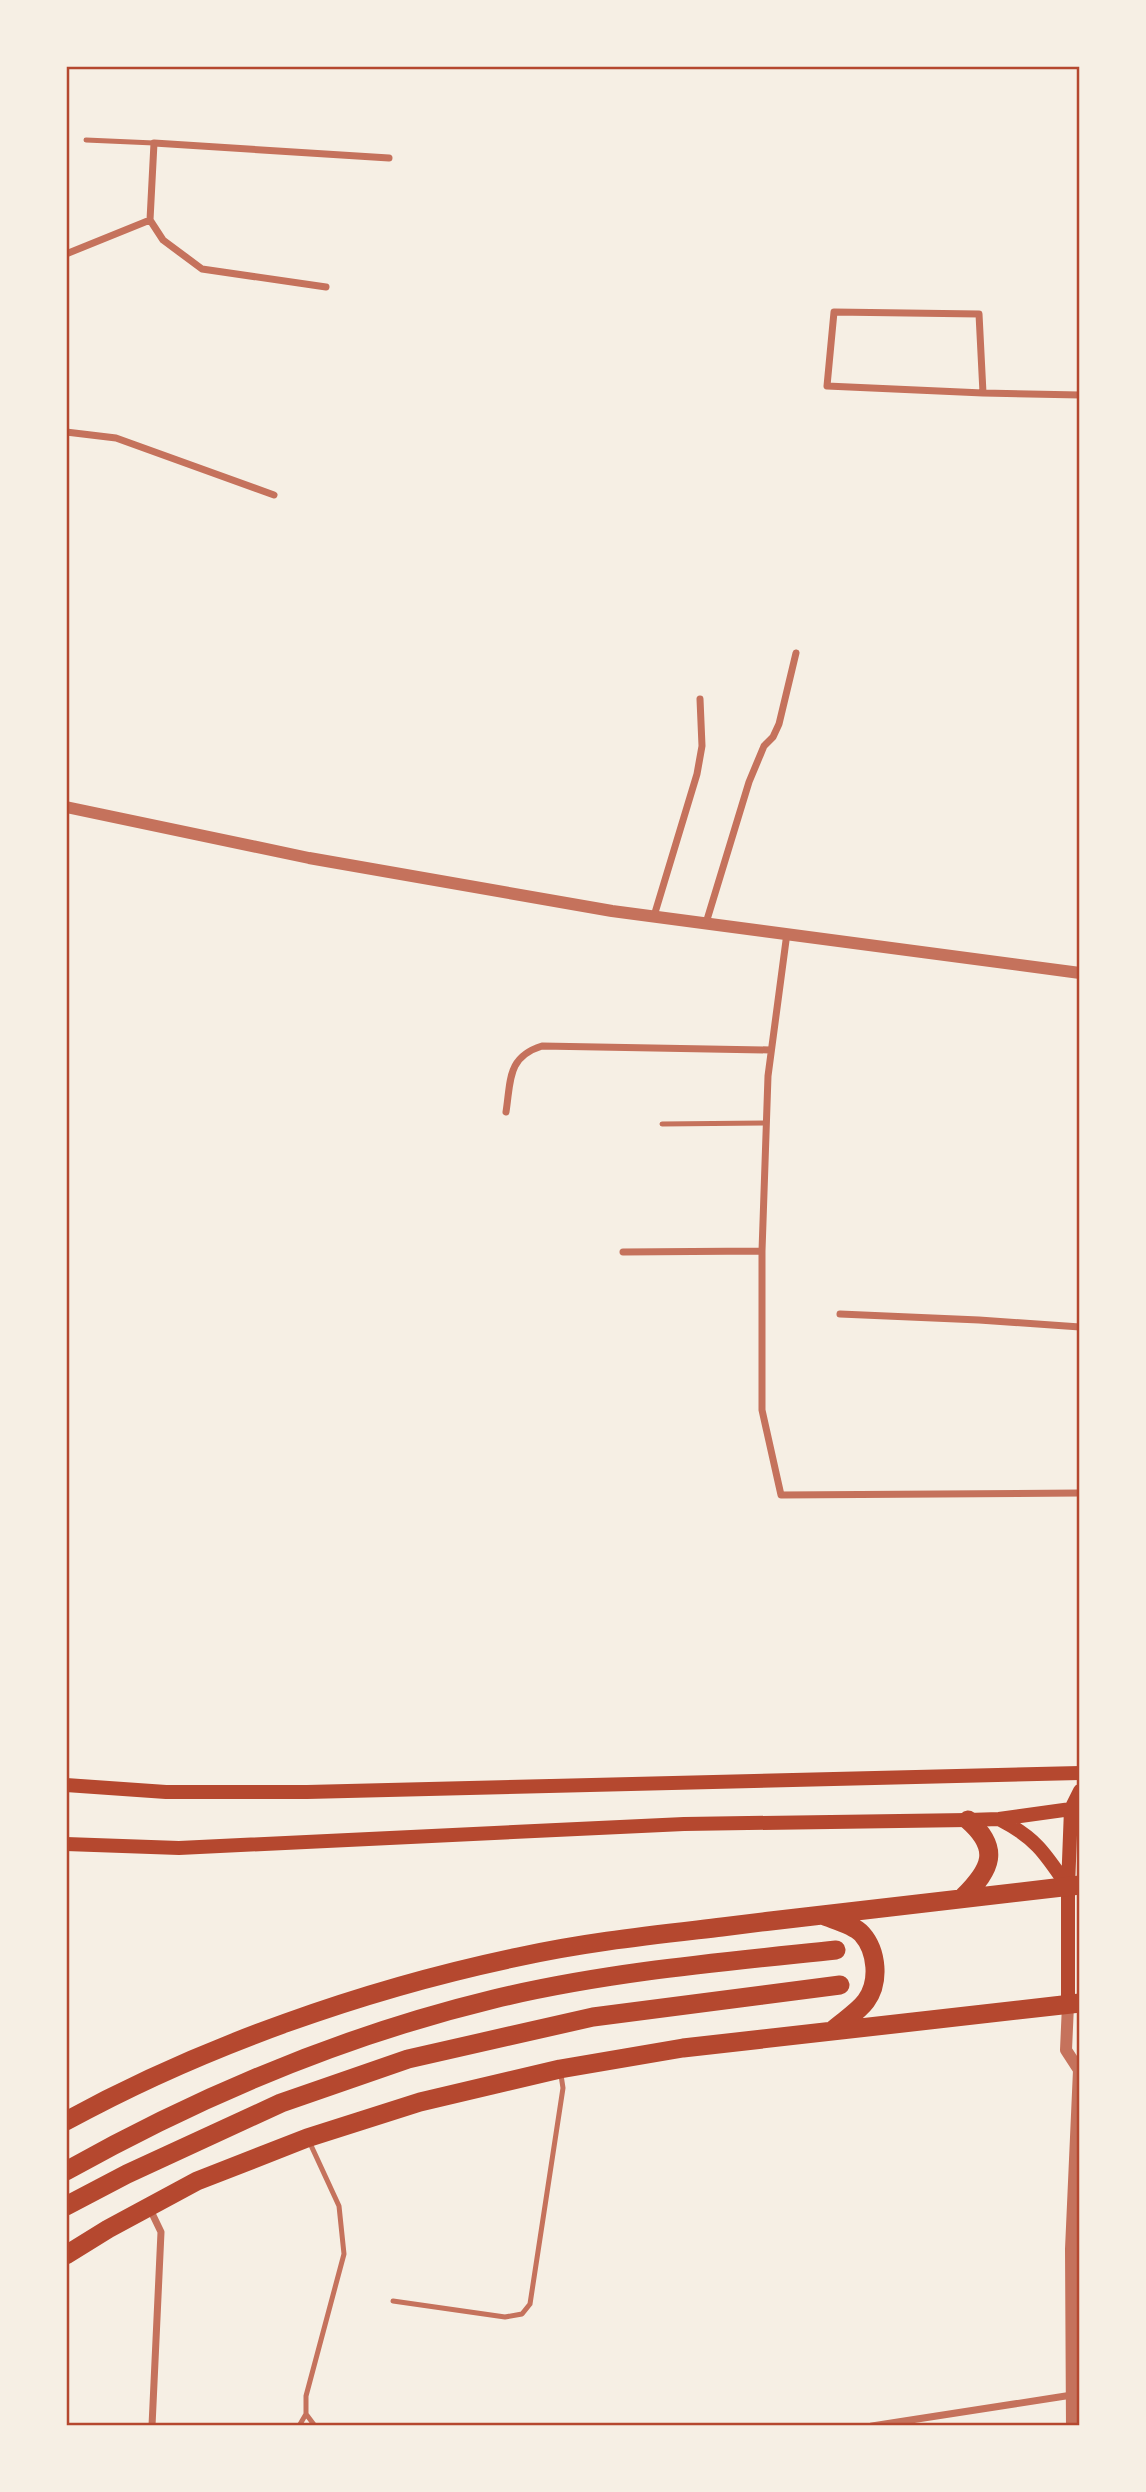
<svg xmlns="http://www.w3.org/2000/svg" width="1146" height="2492" font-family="'Times New Roman',serif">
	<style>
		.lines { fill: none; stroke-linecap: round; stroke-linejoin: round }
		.service { stroke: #c5725c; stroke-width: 5 }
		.minor { stroke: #c5725c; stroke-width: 7 }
		.tertiary { stroke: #c5725c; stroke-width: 12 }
		.secondary { stroke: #b5482f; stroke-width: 14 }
		.trunk { stroke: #b5482f; stroke-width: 19 }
		.neatline { fill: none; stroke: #b5482f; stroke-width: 2.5 }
	</style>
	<rect width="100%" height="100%" fill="#f6efe4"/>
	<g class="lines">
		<path class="service" d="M86,140L154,143
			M662,1124L765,1123
			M309,2141L339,2206L344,2254L306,2396V2414L315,2426
			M393,2301L505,2317L522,2314L530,2304L563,2088L561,2075
			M299,2426L306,2414"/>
		<path class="minor" d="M66,254L150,220
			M326,287L202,269L163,240L150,220L154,143L389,158
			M983,393L979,314L834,312L827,386L983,393L1080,395
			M66,432L116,438L274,495
			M654,916L697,774L702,746L700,699
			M706,923L749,782L764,746L773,737L779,724L796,653
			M787,933L768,1076L762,1251V1410L781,1495L1080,1493
			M506,1112C511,1080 507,1057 542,1046L770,1050
			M623,1252L762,1251
			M840,1314L979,1320L1080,1327
			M149,2207L161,2232L152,2426
			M872,2426L1072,2395"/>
		<path class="tertiary" d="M66,807L309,858L612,911L1080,973
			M1068,2005L1066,2050L1079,2070L1071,2249L1072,2426"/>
		<path class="secondary" d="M66,1785L166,1792H307L1080,1773
			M999,1819C1036,1838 1045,1853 1068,1887
			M66,1844L179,1848L684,1824L968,1820L999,1819L1071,1809
			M1068,2005V1887L1071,1809L1080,1791"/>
		<path class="trunk" d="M964,1896C991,1869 1001,1849 968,1820
			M822,1915C834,1920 853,1924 862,1934C877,1951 880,1982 866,2001C858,2012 843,2021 833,2030
			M66,2121C203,2046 365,1989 518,1957C585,1942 654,1935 722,1927C841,1912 960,1898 1080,1885
			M66,2171C200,2096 345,2035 494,1999C606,1972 722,1962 836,1950
			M66,2206L127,2174L281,2103L408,2059L593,2017L840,1985
			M66,2255L108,2229L197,2181L307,2138L420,2102L560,2069L683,2048L1080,2003"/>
	</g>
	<rect width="1146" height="2492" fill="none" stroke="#f6efe4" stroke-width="136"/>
	<rect x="68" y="68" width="1010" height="2356" class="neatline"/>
</svg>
